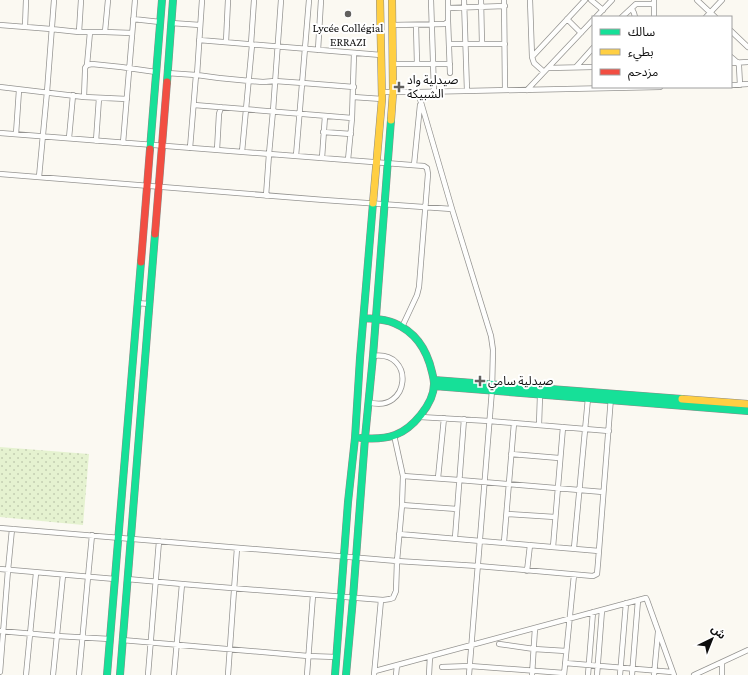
<svg xmlns="http://www.w3.org/2000/svg" width="748" height="675" font-family="'Crimson Pro','Noto Sans Arabic',serif">
	<style>
		.park { fill: url(#park-dots) }
		.lines { fill: none; stroke-linecap: round; stroke-linejoin: round }
		.street-casing { stroke: #959491; stroke-width: 6 }
		.fast-casing { stroke: #8b8a87; stroke-width: 8 }
		.slow-casing { stroke: #8b8a87; stroke-width: 8 }
		.jam-casing { stroke: #8b8a87; stroke-width: 8 }
		.street { stroke: #fefefd; stroke-width: 4.5 }
		.fast { stroke: #16e098; stroke-width: 7 }
		.slow { stroke: #ffcf43; stroke-width: 7 }
		.jam { stroke: #f24e42; stroke-width: 7 }
		.poi-dot { fill: #61605e; stroke: #fff; stroke-width: 1.5 }
		.labels { text-anchor: middle; stroke-width: 4; stroke-linejoin: round; paint-order: stroke }
		.poi-label { font-size: 12px; fill: #0e0e0e; stroke: #fff; text-anchor: start }
	</style>
	<defs>
		<pattern id="park-dots" width="8" height="8" patternUnits="userSpaceOnUse"><rect width="8" height="8" fill="#e5f2d0"/><path d="M2 2h.1M6 6h.1" fill="none" stroke="#c3ceb1" stroke-width="1.8" stroke-linecap="round"/></pattern>
	</defs>
	<rect width="100%" height="100%" fill="#fbf9f2"/>
	<path class="park" d="M0,447L89,454L83,525L0,517Z"/>
	<g class="lines">
		<g class="street-casing">
			<path id="street" d="M431,0L434,92
				M464,0L467,91
				M481,0L482,44
				M504,0L505,90
				M530,0L532,57
				M591,0L603,10
				M697,0L715,17
				M448,8L505,6
				M632,9L634,13L635,17
				M596,17L612,0
				M622,17L636,4H654
				M654,17V0
				M706,17L722,0
				M133,19L160,22
				M567,19L581,33
				M448,21L450,73
				M171,23L200,25
				M0,25L51,29L79,32H105L132,33
				M392,25L445,24L448,21V0
				M416,25L417,64
				M25,27L26,0
				M731,31L748,47
				M79,32L81,0
				M105,32L108,0
				M199,40L381,55
				M226,42L228,0
				M251,44L254,0
				M449,44H505
				M318,50L321,0
				M731,57L738,63L739,66L740,85
				M731,63L748,62
				M393,64H450
				M87,65L90,32
				M576,67L593,48
				M548,68L593,67
				M544,72L534,63L532,57L585,0
				M167,73L196,75
				M197,75L219,78L250,81L263,82L275,81L303,83L354,87
				M731,85L748,84
				M0,87L84,97L127,99
				M527,90L593,20
				M382,92H418L660,87
				M418,92L452,209L491,336L493,350L492,390L469,675
				M84,97L85,71V68L87,65L92,64L121,67L156,72
				M353,97L382,99
				M194,105L352,118
				M323,132L351,134
				M0,133L424,166L427,168L428,174L419,287L417,295L402,327
				M16,134L19,90
				M69,138L73,95
				M96,141L99,98
				M123,143L135,0
				M190,148L196,75H197L202,0
				M217,150L219,114L221,107
				M242,152L252,45
				M296,156L309,0
				M322,158L325,116
				M348,160L352,118L354,53
				M414,165L420,105
				M0,174L324,200L452,209
				M39,177L47,92L54,0
				M266,196L269,154L273,111L281,0
				M137,303L149,304
				M368,402C410,415 416,350 373,356
				M420,417L489,421L609,431
				M539,425L540,395
				M511,454L559,458
				M403,476L459,480L603,492
				M438,478L444,418
				M402,505L457,509
				M507,514L555,517
				M0,528L397,561L478,566L593,576L597,574L598,563L611,397
				M399,534L599,551
				M455,538L464,419
				M504,542L514,423
				M553,547L563,427
				M574,548L588,398
				M0,569L115,579
				M527,571L530,545
				M127,579L182,584L383,600L390,599L393,598L396,591L397,561L402,505L403,476L394,435
				M0,631L57,636L110,639
				M122,640L308,656L336,657
				M499,644L534,649L566,651
				M565,663L672,672
				M442,667L470,666L564,673
				M375,671L646,598L647,600L674,675
				M0,672L8,570L12,529
				M26,675L36,573
				M53,675L63,575
				M79,675L88,577L92,535
				M148,675L159,541
				M174,675L182,584
				M228,675L237,548
				M307,675L313,595
				M374,675L381,600
				M396,675L397,665
				M429,675L430,656
				M532,675L535,628
				M564,675L574,575
				M588,675L593,612
				M597,675L602,610
				M620,675L626,603
				M632,675L638,600
				M654,675L658,632
				M694,675L748,650
				M722,675V662"/>
		</g>
		<g class="fast-casing">
			<path id="fast" d="M167,82L173,0
				M150,149L162,0
				M434,380L682,399
				M434,386L748,411
				M361,438C372,439 384,439 395,435C412,429 434,404 434,384C434,380 433,376 432,372C427,350 416,332 394,323C385,319 374,319 364,318
				M107,675L141,262
				M120,675L155,234
				M335,675L348,502L355,438L360,358L373,203
				M346,675L353,598L365,438L373,356L391,120"/>
		</g>
		<g class="slow-casing">
			<path id="slow" d="M391,120L393,92L392,0
				M373,203L382,99L380,0
				M682,399L748,404"/>
		</g>
		<g class="jam-casing">
			<path id="jam" d="M155,234L167,82
				M141,262L150,149"/>
		</g>
		<use href="#street" class="street"/>
		<use href="#fast" class="fast"/>
		<use href="#slow" class="slow"/>
		<use href="#jam" class="jam"/>
	</g>
	<g class="poi-dot">
		<circle cx="348" cy="14" r="4"/>
		<path d="M397 81h4v4h4v4h-4v4h-4v-4h-4v-4h4z"/>
		<path d="M478 375h4v4h4v4h-4v4h-4v-4h-4v-4h4z"/>
	</g>
	<g class="labels">
		<g class="poi-label">
			<text x="348" y="32" text-anchor="middle">Lycée Collégial<tspan x="348" dy="14">ERRAZI</tspan></text>
			<text x="407" y="84">صيدلية واد<tspan x="407" dy="14">الشبيكة</tspan></text>
			<text x="488" y="385">صيدلية سامي</text>
		</g>
	</g>
	<rect x="592" y="16" width="140" height="72" fill="#ffffff" stroke="#9f9f9f"/>
	<rect x="600" y="29" width="20" height="6" fill="#16e098" stroke="#9f9f9f"/>
	<text x="628" y="36" font-size="12" fill="#0e0e0e">سالك</text>
	<rect x="600" y="49" width="20" height="6" fill="#ffcf43" stroke="#9f9f9f"/>
	<text x="628" y="56" font-size="12" fill="#0e0e0e">بطيء</text>
	<rect x="600" y="69" width="20" height="6" fill="#f24e42" stroke="#9f9f9f"/>
	<text x="628" y="76" font-size="12" fill="#0e0e0e">مزدحم</text>
	<g transform="translate(712 639) rotate(43)" stroke="#ffffff" stroke-width="3" paint-order="stroke">
	<path d="M0-3L7 15L0 10L-7 15Z" fill="#0e0e0e"/>
	<text y="-6" font-size="11" font-weight="bold" text-anchor="middle" fill="#0e0e0e">ش</text>
	</g>
</svg>
